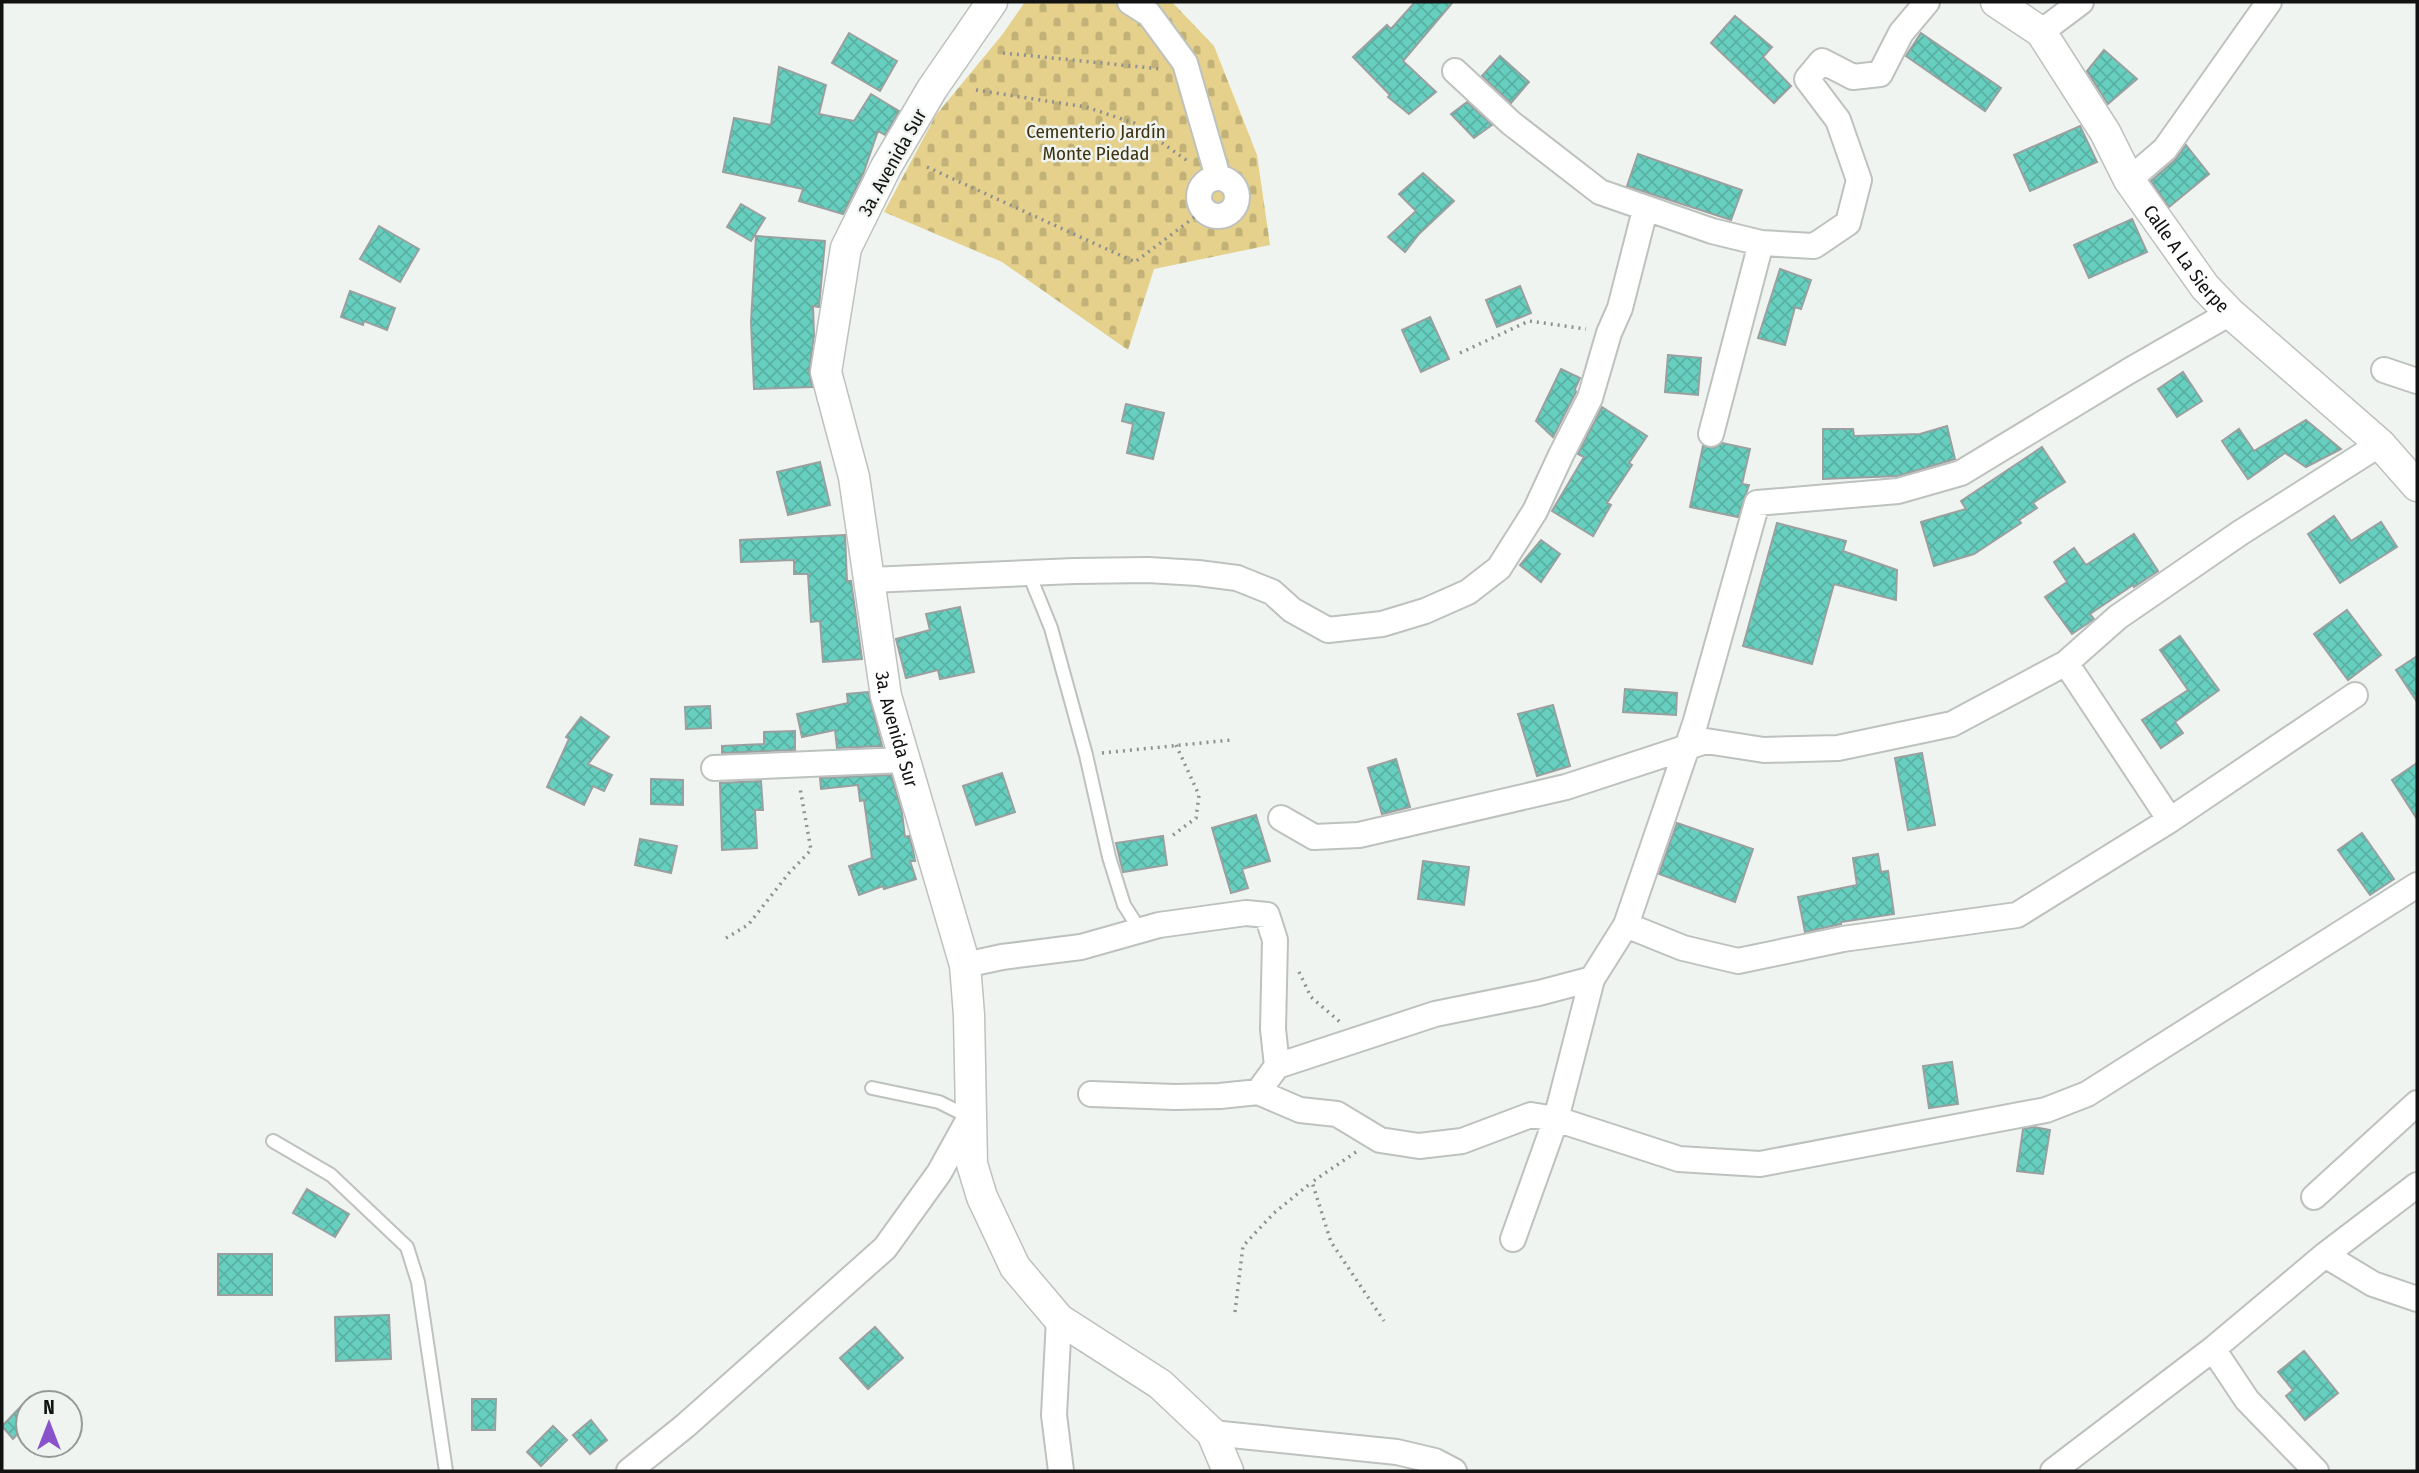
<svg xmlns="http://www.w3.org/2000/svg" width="2419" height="1473" font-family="'Fira Sans Condensed',sans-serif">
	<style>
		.cemetery { fill: url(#cemetery-stones) }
		.building { fill: url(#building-cross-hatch); stroke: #9aa09f; stroke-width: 2 }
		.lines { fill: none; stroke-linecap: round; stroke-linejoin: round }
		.service-casing { stroke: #bdc2be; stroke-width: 16 }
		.minor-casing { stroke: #bdc2be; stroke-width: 28 }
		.tertiary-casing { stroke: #bdc2be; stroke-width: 33 }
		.path { stroke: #8e928f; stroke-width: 3.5; stroke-dasharray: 2 5; stroke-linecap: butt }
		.service { stroke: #fff; stroke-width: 12 }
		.minor { stroke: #fff; stroke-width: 24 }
		.tertiary { stroke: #fff; stroke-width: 30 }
		.labels { text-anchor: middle; stroke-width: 5; stroke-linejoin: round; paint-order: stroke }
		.park-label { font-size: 19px; fill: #3d3311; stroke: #eff4f0 }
		.street-label { font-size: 19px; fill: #111211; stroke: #eff4f0 }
	</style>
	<defs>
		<pattern id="cemetery-stones" width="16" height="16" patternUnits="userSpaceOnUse" patternTransform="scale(1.75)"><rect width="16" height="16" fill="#e5d08c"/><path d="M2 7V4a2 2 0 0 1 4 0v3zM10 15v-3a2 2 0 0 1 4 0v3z" fill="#c3b278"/></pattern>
		<pattern id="building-cross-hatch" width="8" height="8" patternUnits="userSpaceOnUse" patternTransform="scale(1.75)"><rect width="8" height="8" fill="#67cfbf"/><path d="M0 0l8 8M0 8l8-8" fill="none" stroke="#58b1a3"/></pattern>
	</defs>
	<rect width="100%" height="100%" fill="#eff4f0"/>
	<path class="cemetery" d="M1025,2H1172L1214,46L1257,155L1270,245L1154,269L1128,350L1002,262L884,212L936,115L1002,35Z"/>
	<path class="building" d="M1415,2H1453L1403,61L1436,92L1409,114L1388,97L1390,95L1353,57L1387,25L1391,29Z
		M1735,16L1772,47L1763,57L1791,86L1774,103L1711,43Z
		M849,33L897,61L880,91L832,63Z
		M1921,33L2001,88L1985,111L1906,56Z
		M2104,50L2137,79L2108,104L2087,71Z
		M1500,56L1529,82L1511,103L1482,76Z
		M779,67L826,85L819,114L854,121L871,94L899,111L885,135L878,131L863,174L843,214L799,201L803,189L723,172L734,118L771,125Z
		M1467,102L1492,125L1474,138L1451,114Z
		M2080,126L2097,162L2030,191L2014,155Z
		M2186,145L2209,174L2169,207L2151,181L2175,160Z
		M1638,154L1742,190L1731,220L1627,186Z
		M1423,173L1454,201L1419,234L1405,252L1388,237L1416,211L1399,194Z
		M741,204L765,218L751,241L727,227Z
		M2132,219L2147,252L2089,278L2074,245Z
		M379,226L419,249L400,282L360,259Z
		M756,236L825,241L819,307L813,306L814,336L809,370L812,387L754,389L751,322Z
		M1780,269L1811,280L1801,309L1795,307L1785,345L1758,338Z
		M1520,286L1531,313L1497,327L1486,300Z
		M350,291L395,308L387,330L364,321L363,325L341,317Z
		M1430,317L1449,359L1421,372L1402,330Z
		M1668,355L1701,358L1698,395L1665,392Z
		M1561,369L1580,378L1575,389L1576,392L1553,437L1536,421Z
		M2183,372L2202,401L2177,417L2158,389Z
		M1126,404L1164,413L1153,459L1127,453L1133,424L1122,421Z
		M1602,407L1647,436L1629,463L1632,465L1607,503L1611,505L1593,536L1552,511L1584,457L1578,454Z
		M2306,420L2341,449L2306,467L2285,453L2248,479L2222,441L2239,429L2254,451Z
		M1947,426L1955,459L1898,476L1823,479V429H1853L1854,436L1920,434Z
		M1722,443L1750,449L1742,484L1749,485L1738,517L1690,507L1703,446L1714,448Z
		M2042,447L2065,482L2033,503L2037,508L2019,520L2021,523L1974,554L1934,566L1921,522L1966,509L1961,501Z
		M820,462L830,505L788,515L777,472Z
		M2334,516L2351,541L2381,522L2397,547L2340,583L2308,534Z
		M1777,523L1846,541L1843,551L1897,570L1896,600L1834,584L1812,664L1743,646Z
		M2134,534L2158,571L2134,587L2133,585L2090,614L2094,619L2072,634L2045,597L2067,582L2054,562L2074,548L2086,565Z
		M845,535L847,581H851L862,659L823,662L820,621L811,622L808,574H794V560L741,562L740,540Z
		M1541,540L1560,554L1541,582L1520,565Z
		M960,607L974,672L940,679L938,670L906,678L896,639L930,630L926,614Z
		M2347,610L2381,655L2348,680L2314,634Z
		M2180,636L2219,690L2175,722L2183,733L2161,748L2142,720L2188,690L2160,650Z
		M2417,656V702L2396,670Z
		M1625,689L1677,693L1676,715L1623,712Z
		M868,692L882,746L837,748L835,730L802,737L797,714L848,703L847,694Z
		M1553,705L1570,766L1537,776L1518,714Z
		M710,706L711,728L686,729L685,707Z
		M581,717L609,737L588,764L612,775L604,791L593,786L584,805L547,787L569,739L566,737Z
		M795,731V750L722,753V746L764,744V732Z
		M1922,753L1935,825L1908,830L1895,758Z
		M1396,759L1410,807L1382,814L1368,768Z
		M2417,763V819L2392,780Z
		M1002,773L1015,812L976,825L963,786Z
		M891,775L902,813L905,837L909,836L913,850L915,861H910L916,879L884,889L883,886L859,895L849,866L872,858L864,800L860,801L858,785L821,789L820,778Z
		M651,779L683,780V805L651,804Z
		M761,781L763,810H755L757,848L722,850L720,783Z
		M1256,815L1270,861L1242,869L1248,888L1231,893L1212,828Z
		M1677,823L1753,849L1735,902L1659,874Z
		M2362,833L2394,879L2370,895L2338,850Z
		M1163,836L1167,865L1123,872L1116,843Z
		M640,839L677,846L671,873L635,865Z
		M1878,854L1881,872L1888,871L1894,914L1841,922V924L1805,932L1798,897L1857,885L1853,858Z
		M1423,861L1469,867L1464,905L1418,899Z
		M1952,1062L1958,1104L1929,1108L1923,1066Z
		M2034,1127L2050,1130L2043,1174L2017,1171L2023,1129Z
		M307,1189L349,1214L335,1237L293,1213Z
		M218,1254H272V1295H218Z
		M389,1315L391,1359L336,1361L335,1317Z
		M875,1327L903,1358L868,1389L840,1358Z
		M2304,1351L2338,1393L2305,1420L2286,1396L2293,1390L2278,1372Z
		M28,1399V1422L13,1439L2,1426Z
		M472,1399H496L495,1430H472Z
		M591,1420L607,1440L590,1454L573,1435Z
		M553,1426L567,1440L541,1466L527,1452Z"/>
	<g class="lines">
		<g class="service-casing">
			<path id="service" d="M1029,574L1051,628L1086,755L1109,857L1124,905L1140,930
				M872,1088L939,1102L969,1117
				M273,1141L331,1175L407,1247L418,1282L446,1471"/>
		</g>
		<g class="minor-casing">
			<path id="minor" d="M1130,2L1149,14L1185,63L1218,177
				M2041,32L2081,2
				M1455,71L1511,123L1600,192L1712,231L1761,243L1814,246L1848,223L1859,180L1838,120L1807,79L1822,61L1853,77L1880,74L1901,33L1927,2
				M1199 197a19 19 0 1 1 38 0a19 19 0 1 1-38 0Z
				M2129,180L2165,149L2269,2
				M2384,370L2417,381
				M1711,434L1761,243
				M870,580L1074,571L1148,570L1198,573L1237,578L1272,592L1292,610L1328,630L1382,624L1425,611L1468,592L1499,568L1535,511L1561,455L1590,398L1609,333L1620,308L1645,210
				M2066,663L2170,820
				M714,768L904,760
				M1281,818L1314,837L1359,835L1566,787L1706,741L1764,750L1838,748L1952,724L2066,663L2118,617L2240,533L2380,444
				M1626,925L1683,948L1738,961L1843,939L2017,915L2170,820L2355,695
				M965,965L1002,957L1081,947L1159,925L1246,913L1267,915L1275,940L1273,1029L1277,1066L1258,1092
				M1277,1066L1435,1014L1539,993L1592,979
				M1091,1094L1175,1097L1220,1096L1258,1092L1300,1110L1337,1114L1380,1140L1419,1146L1462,1141L1531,1115L1556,1119L1679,1159L1760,1164L2046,1110L2087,1094L2417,885
				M2314,1197L2417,1103
				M1513,1239L1556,1119L1592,979L1626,925L1695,724L1757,503L1898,491L1961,473L2129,371L2230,313
				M2325,1255L2373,1284L2417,1299
				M1059,1319L1054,1415L1061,1471
				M2213,1349L2247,1400L2316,1471
				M1212,1433L1397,1452L1435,1461L1454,1471
				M629,1471L685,1426L885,1248L939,1173L970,1117
				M2053,1471L2213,1349L2325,1255L2417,1185"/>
		</g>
		<g class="tertiary-casing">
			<g id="tertiary">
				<path id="s1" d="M992,2L932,89L886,167L846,248L826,372L854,477L886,696L965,965L969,1015L972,1164L982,1197L1015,1267L1059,1319L1160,1384L1212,1433L1228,1471"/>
				<path id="s2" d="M1996,2L2041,32L2105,132L2129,180L2205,287L2230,313L2380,444L2417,486"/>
			</g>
		</g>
		<path class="path" d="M1003,53L1161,69
			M976,90L1086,107L1134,123L1189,162
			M927,167L1135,262L1204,210
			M1460,353L1529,321L1586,329
			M1102,753L1231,740
			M1173,835L1196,818L1199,795L1176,745
			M726,938L748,925L789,873L811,850L800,788
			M1299,972L1311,997L1340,1022
			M1356,1152L1312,1182L1331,1242L1384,1321
			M1235,1312L1243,1246L1274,1213L1312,1182"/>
		<use href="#service" class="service"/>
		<use href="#minor" class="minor"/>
		<use href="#tertiary" class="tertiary"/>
	</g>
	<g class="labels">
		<g class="park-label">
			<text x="1096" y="138">Cementerio Jardín<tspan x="1096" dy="22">Monte Piedad</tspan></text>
		</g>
		<g class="street-label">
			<text transform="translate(892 162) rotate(-61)" y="7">3a. Avenida Sur</text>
			<text dy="7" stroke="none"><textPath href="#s2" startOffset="324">Calle A La Sierpe</textPath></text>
			<text dy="7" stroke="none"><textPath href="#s1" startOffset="777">3a. Avenida Sur</textPath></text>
		</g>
	</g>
	<rect width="2419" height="1473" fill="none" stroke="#111211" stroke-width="7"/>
	<g transform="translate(49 1424)"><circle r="33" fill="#eff4f0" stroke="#969a97" stroke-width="2"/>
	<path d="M0-5L12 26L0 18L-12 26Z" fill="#8953cb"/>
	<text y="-10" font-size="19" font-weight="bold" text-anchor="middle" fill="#111211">N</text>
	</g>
</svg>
